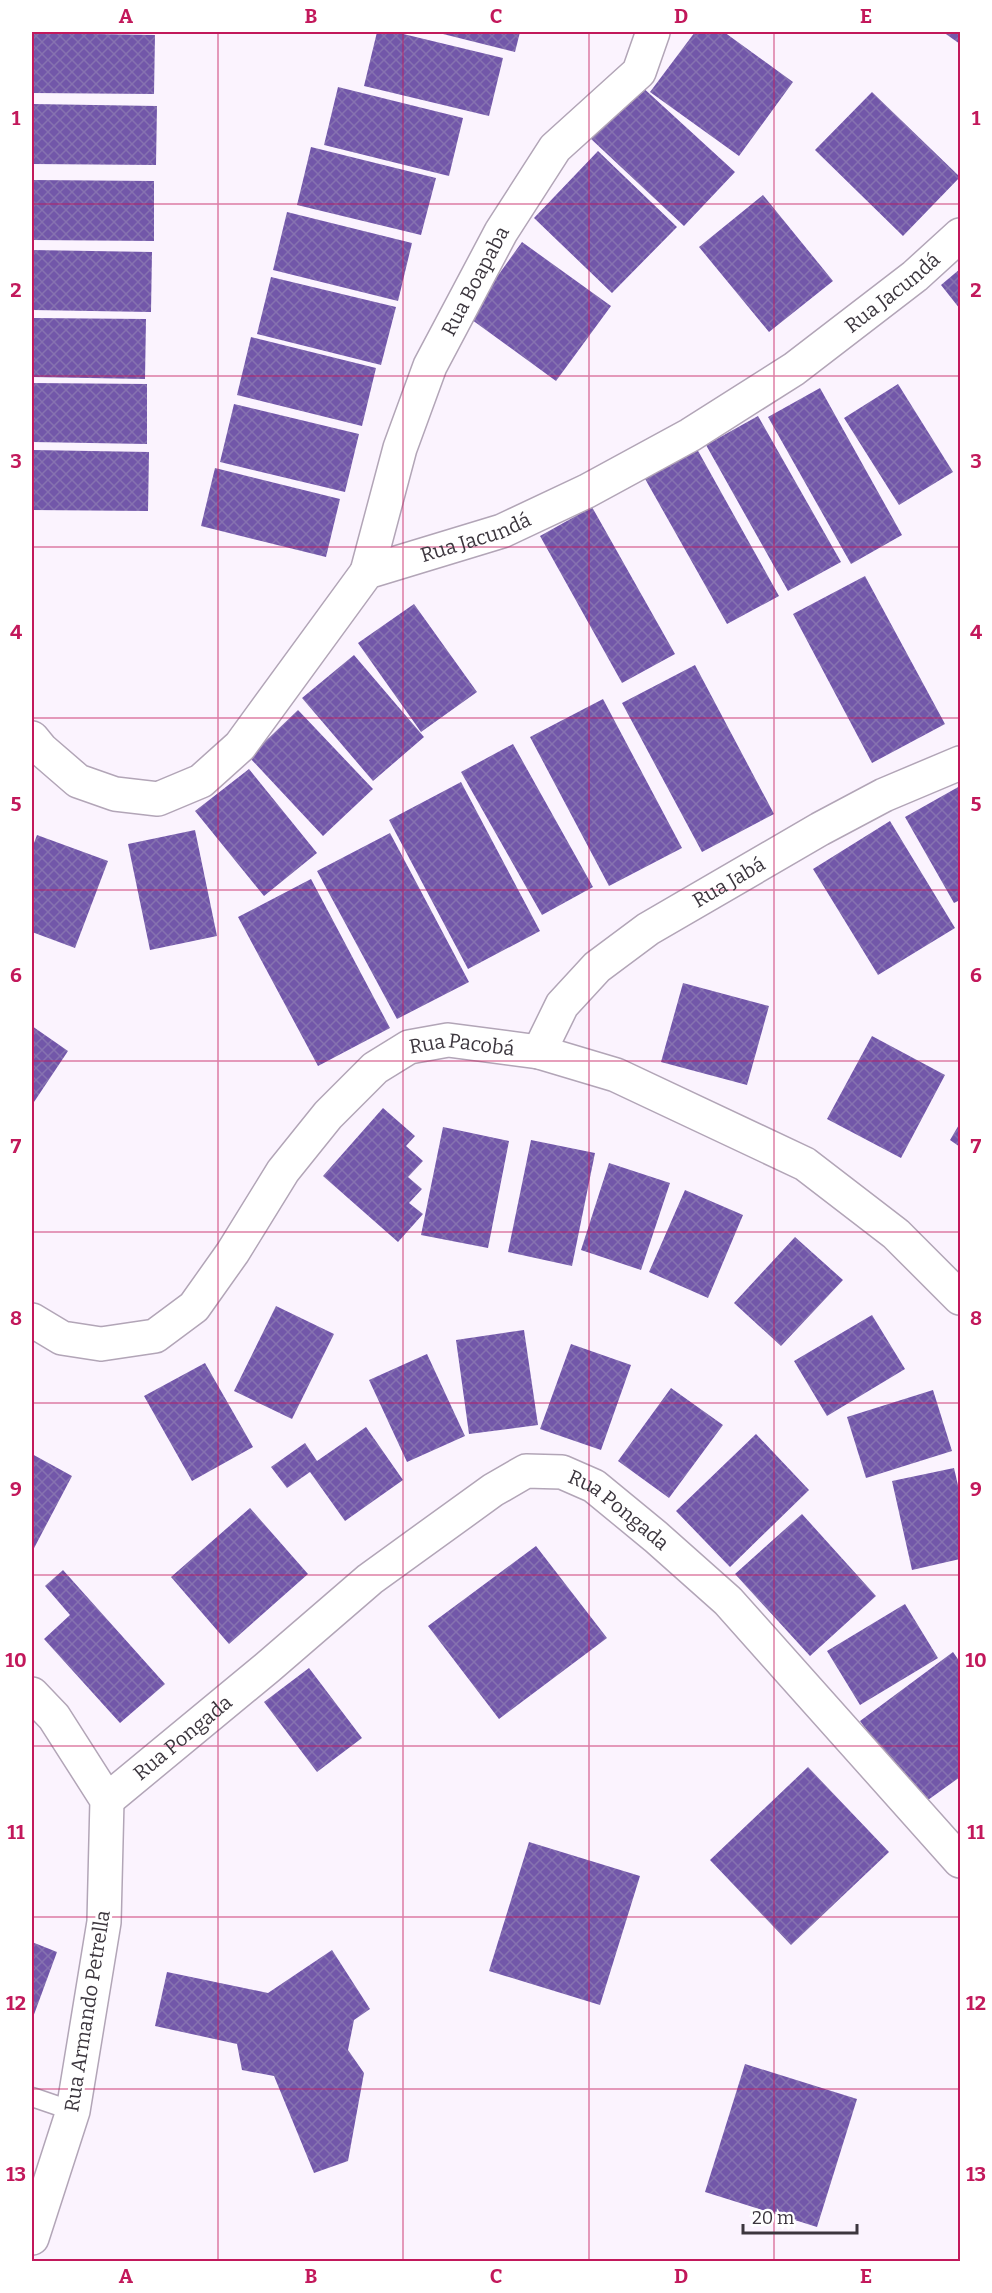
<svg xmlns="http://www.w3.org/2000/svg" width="992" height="2293" font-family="Bitter,serif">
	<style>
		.building { fill: url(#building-cross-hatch) }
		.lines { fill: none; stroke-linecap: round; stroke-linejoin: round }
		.service-casing { stroke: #b2a5b7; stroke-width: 21 }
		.minor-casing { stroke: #b2a5b7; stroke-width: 36 }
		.service { stroke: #fff; stroke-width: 18 }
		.minor { stroke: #fff; stroke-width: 33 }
		.grid { fill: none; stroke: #c2185b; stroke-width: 1.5; stroke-opacity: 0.55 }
		.labels { text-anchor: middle; stroke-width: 6; stroke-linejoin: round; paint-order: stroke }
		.street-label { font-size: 20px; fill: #3c363e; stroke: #fff }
		.neatline { fill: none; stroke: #c2185b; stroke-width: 2 }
		.grid-label { font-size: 20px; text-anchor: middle; font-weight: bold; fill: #c2185b }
	</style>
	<defs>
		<pattern id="building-cross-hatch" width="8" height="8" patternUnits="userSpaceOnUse" patternTransform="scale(1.5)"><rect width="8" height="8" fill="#7257a9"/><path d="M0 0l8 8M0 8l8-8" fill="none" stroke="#8672b0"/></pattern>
	</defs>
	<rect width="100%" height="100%" fill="#fbf3fe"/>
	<path class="building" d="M377,32H395L503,58L489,116L364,86Z
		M435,32H520L515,52Z
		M695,32H724L793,82L739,156L650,92Z
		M943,32H960V44Z
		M32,33L155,35L154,94L32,93Z
		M640,85L735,172L684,226L590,138Z
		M338,87L463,118L449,176L324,145Z
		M872,92L960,177L903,236L815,150Z
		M32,104L157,106L156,165L32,164Z
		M311,147L436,178L421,235L297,205Z
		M598,151L677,227L612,293L534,218Z
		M32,180L154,181V241L32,240Z
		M763,195L833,281L769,332L699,247Z
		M287,212L412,243L398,301L273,270Z
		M522,242L611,306L556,381L468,317Z
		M32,250L152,252L151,312L32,310Z
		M960,269V309L941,285Z
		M271,277L396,307L381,365L257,334Z
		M32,318L146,319L145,379L32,377Z
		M251,337L376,368L362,426L237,395Z
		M32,383L147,384V444L32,442Z
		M898,384L953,472L899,505L844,418Z
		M820,388L902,535L851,564L768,417Z
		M234,404L359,434L345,492L220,462Z
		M758,416L841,562L788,591L706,445Z
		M697,449L779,596L727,624L644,477Z
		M32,450L149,452L148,511L32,510Z
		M215,468L340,499L326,557L201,526Z
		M592,507L675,654L622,683L540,536Z
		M865,576L945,724L872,763L793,614Z
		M414,604L477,692L421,732L358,643Z
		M354,655L424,737L373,781L302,698Z
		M695,665L774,814L702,852L622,703Z
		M603,699L682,848L609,886L530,737Z
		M298,710L373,789L323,836L249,757Z
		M513,744L593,887L542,915L461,772Z
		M249,769L317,853L264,896L195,811Z
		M461,782L540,931L468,969L389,820Z
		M960,786V900L954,903L905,817Z
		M890,821L955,928L878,975L813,869Z
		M195,830L217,936L150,950L128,844Z
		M390,833L469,982L397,1019L317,871Z
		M37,835L108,861L75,948L32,932V848Z
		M311,879L390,1028L318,1066L238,917Z
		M683,983L769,1006L747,1085L661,1062Z
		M32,1026L68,1051L32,1105Z
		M872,1036L945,1075L901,1158L827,1119Z
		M383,1108L415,1136L406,1146L423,1161L408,1177L422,1189L409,1203L423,1214L398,1242L323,1176Z
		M960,1123V1147L950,1140Z
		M443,1127L509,1141L488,1248L421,1235Z
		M531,1140L595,1153L572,1266L508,1252Z
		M609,1163L670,1183L641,1270L581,1250Z
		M685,1190L743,1215L708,1298L649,1272Z
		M795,1237L843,1280L781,1346L734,1303Z
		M276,1306L334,1334L292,1419L234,1391Z
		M872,1315L905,1369L827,1416L794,1361Z
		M524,1330L538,1425L469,1434L456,1340Z
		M571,1344L631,1365L601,1450L540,1429Z
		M427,1354L465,1436L407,1462L369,1380Z
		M205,1363L253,1447L192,1481L144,1396Z
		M671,1388L723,1425L669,1498L618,1461Z
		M933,1390L952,1451L866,1478L847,1417Z
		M366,1427L403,1480L345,1521L310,1472L287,1488L271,1467L305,1443L317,1461Z
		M756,1434L809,1490L730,1567L676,1511Z
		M32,1454L72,1476L32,1552Z
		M954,1468L960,1494V1559L912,1570L892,1481Z
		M250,1508L308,1574L229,1644L171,1577Z
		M802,1514L876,1596L810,1656L735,1574Z
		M536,1546L607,1638L499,1719L428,1626Z
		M63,1570L165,1684L120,1723L44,1639L70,1615L45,1586Z
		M905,1604L938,1658L860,1705L827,1651Z
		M953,1652L960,1662V1777L921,1805L860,1721Z
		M309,1668L362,1738L317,1772L264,1702Z
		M808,1767L889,1852L791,1945L710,1860Z
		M529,1842L640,1876L600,2005L489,1971Z
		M32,1942L57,1952L32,2020Z
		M332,1950L370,2009L354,2020L348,2050L364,2073L348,2161L314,2173L274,2076L242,2070L237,2044L155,2026L167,1972L268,1993Z
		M745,2064L857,2099L817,2227L705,2192Z"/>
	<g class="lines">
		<g class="service-casing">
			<path id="service" d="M32,2097L73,2111"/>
		</g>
		<g class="minor-casing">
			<g id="minor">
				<path id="s1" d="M367,572L400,448L430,366L501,232L555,148L639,72L653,32"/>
				<path id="s2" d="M32,738L41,749L78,781L115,794L158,799L201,781L240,746L367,572L502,531L587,491L690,435L794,369L915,276L960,235"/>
				<path id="s3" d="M539,1052L562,1005L597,967L648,929L820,829L884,795L960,763"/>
				<path id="s4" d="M32,1320L62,1338L101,1344L155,1336L194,1307L233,1252L283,1171L328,1115L375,1068L409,1047L448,1040L539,1052L616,1075L805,1164L896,1234L960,1298"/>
				<path d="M32,1694L54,1717L107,1800L104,1922L73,2111L32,2238"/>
				<path id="s5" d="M107,1800L268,1667L370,1579L493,1490L526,1471L562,1472L594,1486L656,1537L728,1601L960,1861"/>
			</g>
		</g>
		<use href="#service" class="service"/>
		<use href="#minor" class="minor"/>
	</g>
	<path class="grid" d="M218,32V2262M403,32V2262M589,32V2262M774,32V2262M32,204H960M32,376H960M32,547H960M32,718H960M32,890H960M32,1061H960M32,1232H960M32,1403H960M32,1575H960M32,1746H960M32,1917H960M32,2089H960"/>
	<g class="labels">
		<g class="street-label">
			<text dy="7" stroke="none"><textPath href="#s1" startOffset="312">Rua Boapaba</textPath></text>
			<text dy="7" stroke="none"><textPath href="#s2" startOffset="1060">Rua Jacundá</textPath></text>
			<text dy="7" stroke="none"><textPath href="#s2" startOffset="574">Rua Jacundá</textPath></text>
			<text dy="7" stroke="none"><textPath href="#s3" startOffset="261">Rua Jabá</textPath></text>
			<text dy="7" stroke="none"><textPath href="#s4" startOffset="572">Rua Pacobá</textPath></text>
			<text dy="7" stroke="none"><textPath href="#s5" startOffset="638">Rua Pongada</textPath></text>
			<text dy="7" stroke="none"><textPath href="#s5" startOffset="98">Rua Pongada</textPath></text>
			<text transform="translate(87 2011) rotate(-81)" y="7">Rua Armando Petrella</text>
		</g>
	</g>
	<rect width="992" height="2293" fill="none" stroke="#ffffff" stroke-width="66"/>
	<path d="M743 2224v9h114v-9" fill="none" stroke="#3c363e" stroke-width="3"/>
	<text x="752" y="2224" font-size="18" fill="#3c363e" stroke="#ffffff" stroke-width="4.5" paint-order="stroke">20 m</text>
	<rect x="33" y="33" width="926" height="2227" class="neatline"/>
	<g class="grid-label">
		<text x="126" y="23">A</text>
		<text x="311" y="23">B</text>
		<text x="496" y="23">C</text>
		<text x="681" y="23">D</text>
		<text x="866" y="23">E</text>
		<text x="16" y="125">1</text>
		<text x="976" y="125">1</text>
		<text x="16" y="297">2</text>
		<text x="976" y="297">2</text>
		<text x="16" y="468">3</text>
		<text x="976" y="468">3</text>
		<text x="16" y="639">4</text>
		<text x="976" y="639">4</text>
		<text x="16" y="811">5</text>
		<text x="976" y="811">5</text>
		<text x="16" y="982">6</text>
		<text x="976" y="982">6</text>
		<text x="16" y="1153">7</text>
		<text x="976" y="1153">7</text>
		<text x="16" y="1325">8</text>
		<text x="976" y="1325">8</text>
		<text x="16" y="1496">9</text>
		<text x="976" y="1496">9</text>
		<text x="16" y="1667">10</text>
		<text x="976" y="1667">10</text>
		<text x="16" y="1839">11</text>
		<text x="976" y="1839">11</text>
		<text x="16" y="2010">12</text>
		<text x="976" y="2010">12</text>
		<text x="16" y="2181">13</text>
		<text x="976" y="2181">13</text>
		<text x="126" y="2283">A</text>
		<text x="311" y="2283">B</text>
		<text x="496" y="2283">C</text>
		<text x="681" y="2283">D</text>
		<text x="866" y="2283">E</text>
	</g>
</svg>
